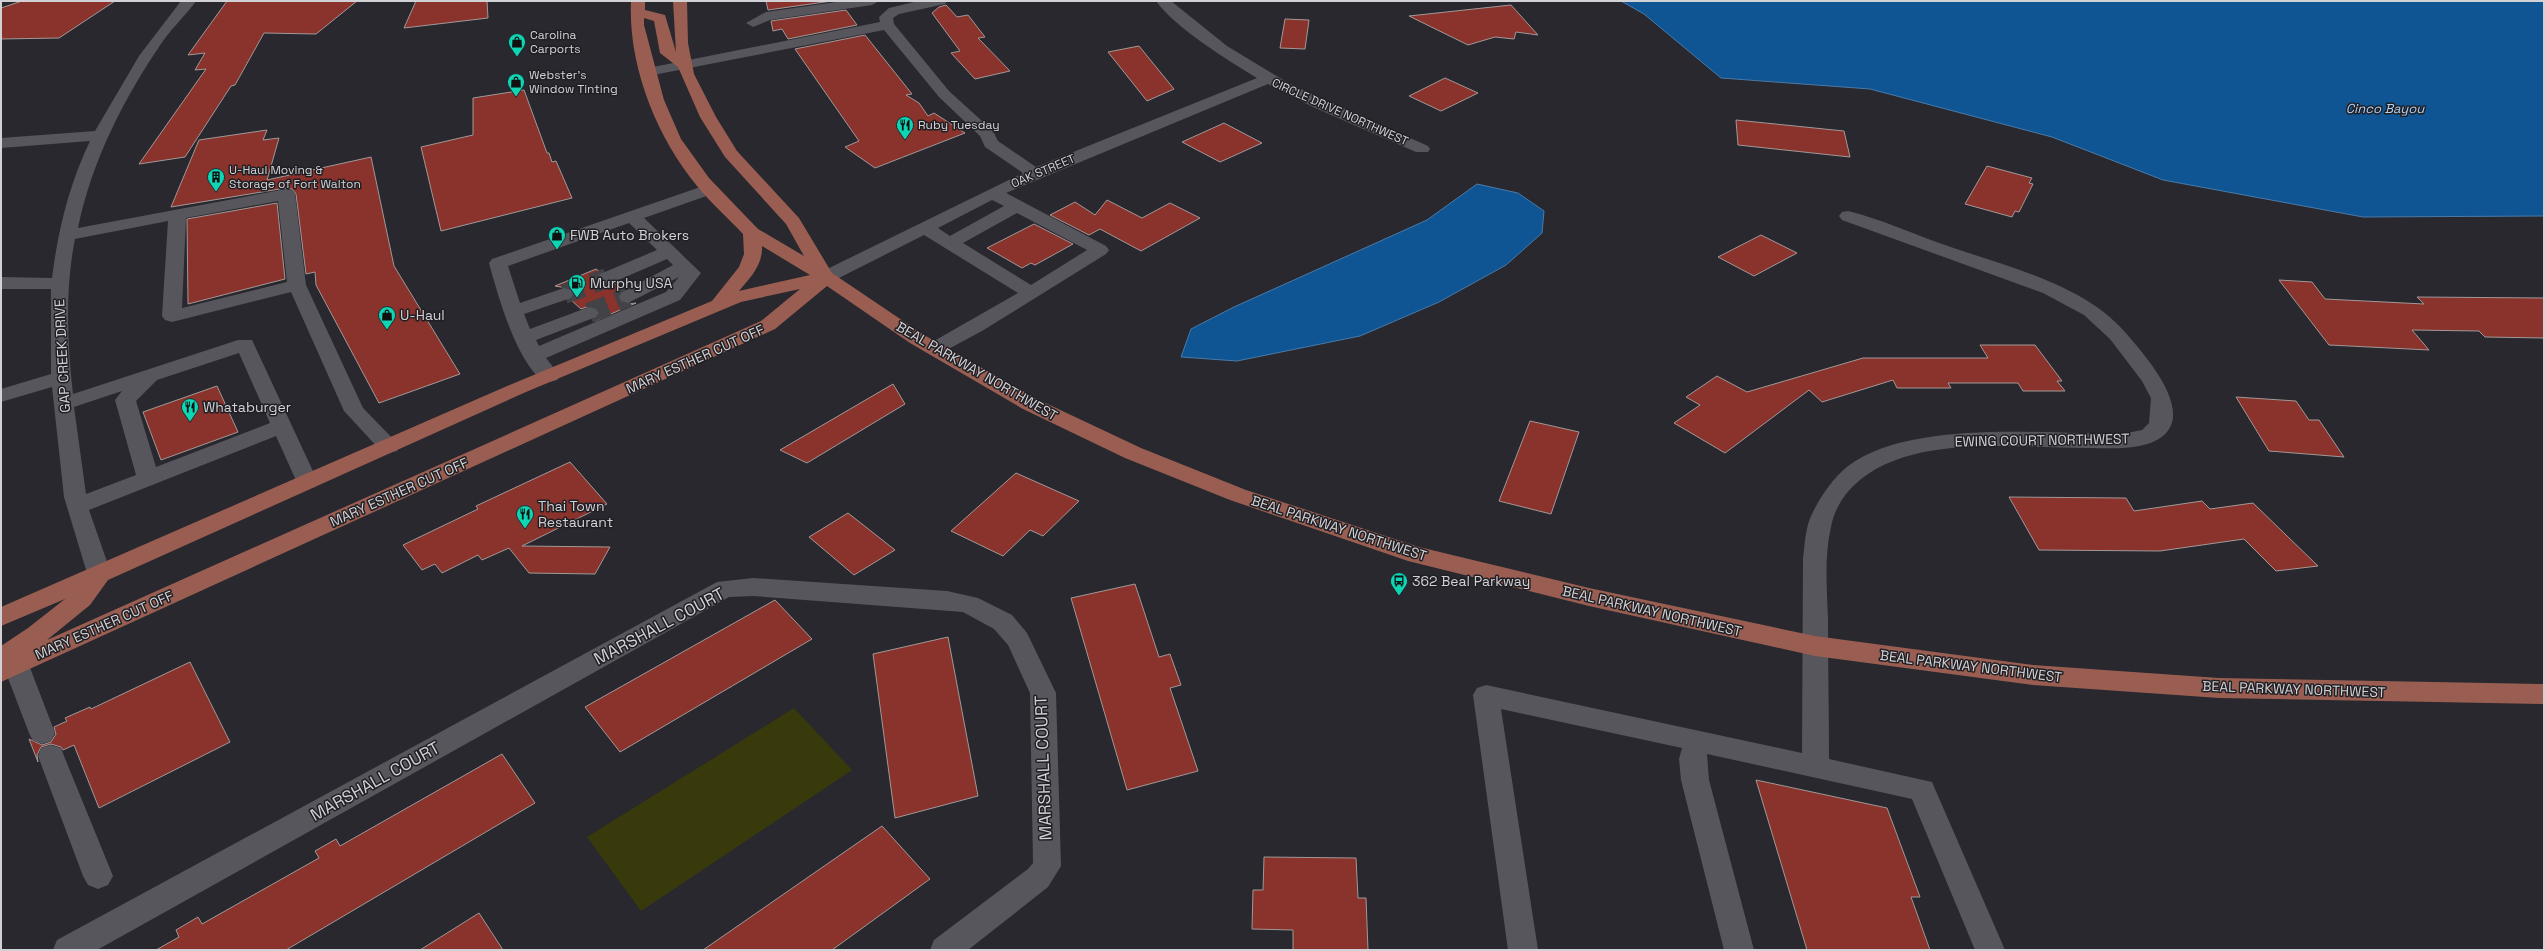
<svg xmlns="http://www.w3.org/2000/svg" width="2545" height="951" font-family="'Space Grotesk',sans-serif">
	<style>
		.green { fill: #383a0b }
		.water { fill: #0f5594; stroke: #4a7aa8 }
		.building { fill: #8a322c; stroke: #a19998 }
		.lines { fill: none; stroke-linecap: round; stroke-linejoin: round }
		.minor-tunnel { stroke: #424247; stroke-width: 20; stroke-dasharray: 20 10; stroke-linecap: butt }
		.minor { fill: #56565c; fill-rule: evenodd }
		.major { fill: #995e51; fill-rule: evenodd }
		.labels { text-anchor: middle; stroke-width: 3; stroke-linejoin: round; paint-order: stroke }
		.far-poi-label { font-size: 12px; fill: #d2d2d6; stroke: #1f1f24; text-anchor: start }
		.far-street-label { font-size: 12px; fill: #d2d2d6; stroke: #1f1f24 }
		.far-water-label { font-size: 13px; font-style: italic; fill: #b0d0f4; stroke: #1f1f24 }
		.poi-label { font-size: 14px; fill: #d2d2d6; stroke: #1f1f24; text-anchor: start }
		.street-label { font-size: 14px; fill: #d2d2d6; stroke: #1f1f24 }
		.near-street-label { font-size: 17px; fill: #d2d2d6; stroke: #1f1f24 }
	</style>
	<rect width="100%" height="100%" fill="#28282e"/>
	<path class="green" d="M794,708L852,770L641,911L587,837Z"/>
	<path class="water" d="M1621,1H2544V216L2363,217L2163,180L2052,137L1870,89L1721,78L1644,14Z
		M1477,184L1518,193L1544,211L1542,233L1506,265L1439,302L1360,336L1237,361L1181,357L1191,329L1234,307L1427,220Z"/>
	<path class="building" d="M22,1H115L59,38L1,39V8Z
		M227,1H357L316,34L264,33L235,85L231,86L185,157L139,164L206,69L195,70L205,53L188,55Z
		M416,1H487L488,18L404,28Z
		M766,1H832L768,10Z
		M946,5L957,17L968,15L985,37L978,38L1010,71L975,79L951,53L960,51L932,13L939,7Z
		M1511,5L1538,35L1516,32L1514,39L1495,37L1468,45L1409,16Z
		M846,10L857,25L788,39L782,29L773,31L771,21Z
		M1285,19L1309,20L1305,49L1280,48Z
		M865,35L912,94L906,95L919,103L928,116L934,113L965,133L875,168L845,147L859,141L795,49Z
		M1139,46L1174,89L1147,101L1108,52Z
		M1445,78L1478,93L1441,111L1409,96Z
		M524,90L547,153H549L552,162L556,161L572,198L441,231L421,147L473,135V98Z
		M1736,120L1844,131L1850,157L1738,145Z
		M1224,123L1262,143L1220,162L1182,142Z
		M267,130L263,140L279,138L267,180L371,157L394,266L460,374L379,403L316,285L315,272L306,274L296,194L292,189L286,188L171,207L199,140Z
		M1987,166L2032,178L2029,183L2033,184L2019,212L2015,211L2012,217L1965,204Z
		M1107,200L1142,218L1170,203L1200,218L1141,251L1100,229L1089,235L1050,215L1075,202L1095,215Z
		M277,203L285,279L188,304L187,219Z
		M1034,224L1073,244L1035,265L1031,263L1022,268L987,248Z
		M1761,235L1797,253L1754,276L1718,257Z
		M596,269L600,272L597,277L599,283H614L623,290L618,296L620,302L628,304L636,303L595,321L600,313L597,308L589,306L581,309L571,300L574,295L572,289L555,286Z
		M2279,280L2312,282L2325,299L2424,304L2417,297L2544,298V338L2485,337L2479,331L2412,330L2429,350L2329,345Z
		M1980,345H2035L2062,381H2057L2065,391H2023L2018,383H1948L1951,388H1897L1893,380L1822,402L1809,390L1725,453L1674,423L1700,405L1686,397L1717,376L1747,392L1863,358H1988Z
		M893,384L905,404L807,463L780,450Z
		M217,386L238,432L161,460L143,412Z
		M2236,397L2296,401L2309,420H2319L2344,457L2269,451Z
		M1530,421L1579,432L1551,514L1499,501Z
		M570,462L607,504L522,546L610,547L595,574L529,573L509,548L482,560L478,555L442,573L435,564L422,570L403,545L478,509L476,506Z
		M1016,473L1079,501L1043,536L1030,530L1003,556L951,531Z
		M2009,497L2126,498L2134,511L2202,501L2210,509L2253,503L2318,566L2276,571L2244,539L2160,551L2039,550Z
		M848,513L895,550L854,575L809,537Z
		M1135,584L1159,657L1170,654L1181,685L1170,688L1198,771L1127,790L1071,598Z
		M775,600L812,639L620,752L585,707Z
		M948,637L978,796L895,818L873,654Z
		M190,662L230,742L99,808L74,745L63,750L61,747L51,744L41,747L37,755L38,762L29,739L42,745L51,742L56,734L54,727L67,721L65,718L90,707L91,709Z
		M502,754L535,803L286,950H156L179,937L176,930L198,917L202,924L319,858L315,851L336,839L340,846Z
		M1756,780L1887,808L1920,897H1911L1930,950H1807Z
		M882,826L930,879L832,950H703Z
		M1264,857L1356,858L1358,898H1366L1368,950H1293V930L1252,929L1253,890H1263Z
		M479,913L503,950H420Z"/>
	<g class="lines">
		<path class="minor-tunnel" d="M564,294L607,278
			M589,313L628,297"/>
		<path class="minor" d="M181,1H196C186,15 173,27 163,41C124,98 92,160 78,228L286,189L292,190L295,194L306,285L363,408L400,446L397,451L389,453L381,451L344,411L291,292L172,322L165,320L162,316L168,221L75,239C65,288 67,343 73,394L238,340H252L318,482L315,487L307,489L299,487L276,436L89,510L111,573L107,579L99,582L91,579L87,573L64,497L52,387L1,402V389L51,374V289H1V277L52,278C58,230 69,185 90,141L1,148V138L95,131L139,56ZM278,201L287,282L182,308L186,218ZM239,353L270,423L156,467L136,401L157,380ZM122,391L115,400L136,475L86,494L74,407Z
			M843,1H879L872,5L770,20L753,27L746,23L766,12Z
			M918,1H947L945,4L899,14L893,18L894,24L949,91L993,131L998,141L1036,167L1257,78C1230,62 1173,26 1156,1H1171L1227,46L1290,84L1428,146L1430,149L1428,152H1416L1313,107L1268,84L1006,193L1106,246L1109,250L1106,254L982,331L941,353H927L924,349L927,345L1018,293L924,235L833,281H819L817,277L819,273L1023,173L985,147L980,136L939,97L884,30L648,76L641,72L648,68L880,22L879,17L889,8ZM992,200L1004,206L950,236L938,228ZM1017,213L1087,250L1031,285L963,243Z
			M709,184L715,185L717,189L715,193L644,218L701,273L680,300L546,358L560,376L557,380C552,382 547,383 542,380C516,360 498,296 489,263L492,259ZM629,223L657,250L600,274L598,278L600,282H614L667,259L673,265L621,293L619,297L621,301L628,303L679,277L666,292L539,346L536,340L596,317L599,313L596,309L589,307L530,329L524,314L571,298L573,294L571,290L564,288L520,303L508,266Z
			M1848,211C1881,219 1913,234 1945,245C2004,266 2082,283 2124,331C2143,353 2201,416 2157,440C2136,451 2108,448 2086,448C2013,448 1897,431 1846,494C1839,503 1833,515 1831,527C1824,557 1827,589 1828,619C1828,666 1829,712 1829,759L1932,782L2005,950H1975L1912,799L1707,754L1709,780L1754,950H1724L1681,780L1679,759L1682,748L1501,709L1538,950H1508L1473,695L1477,688L1486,685L1802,753L1803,559C1805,544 1805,528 1812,514C1820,497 1833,478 1848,466C1911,419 2045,434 2122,434L2142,430L2149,423L2151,398L2142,381L2110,339L2084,315L2043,293L1842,220L1839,216L1842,212Z
			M753,578L947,591L978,598L1012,615L1027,633L1056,693L1061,866L1048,887L968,950H930L934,940L1028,869L1033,863L1030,693L1008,645L994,629L963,612L753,596L729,597L97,950H53L57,940L717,582Z
			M16,655L25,658L29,665L55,733L51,741L42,744L33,741L29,733L3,665L7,658Z
			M51,745L61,748L64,756L113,876L108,885L98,889L88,885L83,876L38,756L41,748Z"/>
		<path class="major" d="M631,1H645V10L665,15L676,52L673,1H687L688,43L694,74L716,117L737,151L799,218L832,273L924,335L1037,399L1141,448L1246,490L1419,547L1589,588L1815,636L2033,665L2219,678L2544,684V704L2219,698L2033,685L1815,656L1589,606L1408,561L1230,500L1125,458L1023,409L910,343L827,286L775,329L1,682V646L28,628L65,599L1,626V607L512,384L712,301L739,267L744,254L743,234C728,218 711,203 697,186C656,136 628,66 631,1ZM644,18L654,21L660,53L678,67L700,117L725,157L786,224L804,256L758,229L709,178L681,139L664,100L644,25ZM762,246L810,275L739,291C750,278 763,265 762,246ZM800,289L761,321L47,640L90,605L108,580L526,392L741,302Z"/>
	</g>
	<defs>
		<g id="shop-pin" transform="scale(0.9)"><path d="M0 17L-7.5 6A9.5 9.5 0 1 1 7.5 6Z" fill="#0ed5b4" stroke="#1f1f24"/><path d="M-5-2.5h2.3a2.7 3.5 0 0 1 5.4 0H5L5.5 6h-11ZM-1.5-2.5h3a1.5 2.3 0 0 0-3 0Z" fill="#111"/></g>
		<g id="restaurant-pin" transform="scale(0.9)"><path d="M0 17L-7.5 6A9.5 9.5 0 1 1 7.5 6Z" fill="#0ed5b4" stroke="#1f1f24"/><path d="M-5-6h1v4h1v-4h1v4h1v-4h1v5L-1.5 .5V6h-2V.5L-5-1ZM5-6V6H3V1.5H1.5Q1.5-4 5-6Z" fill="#111"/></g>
		<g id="building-pin" transform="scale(0.9)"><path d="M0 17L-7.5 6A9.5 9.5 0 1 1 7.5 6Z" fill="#0ed5b4" stroke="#1f1f24"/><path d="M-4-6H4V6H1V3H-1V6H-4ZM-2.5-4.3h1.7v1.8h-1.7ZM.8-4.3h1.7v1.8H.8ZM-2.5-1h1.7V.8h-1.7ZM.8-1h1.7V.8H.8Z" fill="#111"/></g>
		<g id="fuel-pin" transform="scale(0.9)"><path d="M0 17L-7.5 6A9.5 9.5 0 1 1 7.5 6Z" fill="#0ed5b4" stroke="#1f1f24"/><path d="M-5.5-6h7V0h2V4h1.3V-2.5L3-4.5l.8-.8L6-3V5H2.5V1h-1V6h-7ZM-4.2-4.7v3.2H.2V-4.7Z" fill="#111"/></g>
		<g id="bus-pin" transform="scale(0.9)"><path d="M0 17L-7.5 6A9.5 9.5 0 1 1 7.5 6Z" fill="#0ed5b4" stroke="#1f1f24"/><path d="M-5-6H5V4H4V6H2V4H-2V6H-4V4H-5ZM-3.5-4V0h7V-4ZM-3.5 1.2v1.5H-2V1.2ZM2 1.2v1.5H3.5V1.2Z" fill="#111"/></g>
	</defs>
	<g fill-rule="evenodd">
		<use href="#shop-pin" x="517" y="42"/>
		<use href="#shop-pin" x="516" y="82"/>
		<use href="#restaurant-pin" x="905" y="125"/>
		<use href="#building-pin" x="216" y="177"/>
		<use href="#shop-pin" x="557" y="235"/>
		<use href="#fuel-pin" x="577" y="283"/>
		<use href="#shop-pin" x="387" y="315"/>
		<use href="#restaurant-pin" x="190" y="407"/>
		<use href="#restaurant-pin" x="525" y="514"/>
		<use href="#bus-pin" x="1399" y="581"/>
	</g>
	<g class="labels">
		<g class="far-poi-label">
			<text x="530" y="39">Carolina<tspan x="530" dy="14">Carports</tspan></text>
			<text x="529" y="79">Webster's<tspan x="529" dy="14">Window Tinting</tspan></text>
			<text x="918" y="129">Ruby Tuesday</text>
			<text x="229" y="174">U-Haul Moving &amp;<tspan x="229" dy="14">Storage of Fort Walton</tspan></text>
		</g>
		<g class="far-street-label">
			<text transform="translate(1340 112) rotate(24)" y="4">CIRCLE DRIVE NORTHWEST</text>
			<text transform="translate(1043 171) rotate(-23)" y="4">OAK STREET</text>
		</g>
		<g class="far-water-label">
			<text x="2385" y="113">Cinco Bayou</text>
		</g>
		<g class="poi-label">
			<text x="570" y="240">FWB Auto Brokers</text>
			<text x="590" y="288">Murphy USA</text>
			<text x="400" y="320">U-Haul</text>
			<text x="203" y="412">Whataburger</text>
			<text x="538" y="511">Thai Town<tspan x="538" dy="16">Restaurant</tspan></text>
			<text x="1412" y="586">362 Beal Parkway</text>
		</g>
		<g class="street-label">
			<text transform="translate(62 356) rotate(-93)" y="5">GAP CREEK DRIVE</text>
			<text transform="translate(695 359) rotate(-24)" y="5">MARY ESTHER CUT OFF</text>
			<text transform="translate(977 371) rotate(30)" y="5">BEAL PARKWAY NORTHWEST</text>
			<text transform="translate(2042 440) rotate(-1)" y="5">EWING COURT NORTHWEST</text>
			<text transform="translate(399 492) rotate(-24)" y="5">MARY ESTHER CUT OFF</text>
			<text transform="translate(1339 528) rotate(18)" y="5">BEAL PARKWAY NORTHWEST</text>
			<text transform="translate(1652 611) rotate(13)" y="5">BEAL PARKWAY NORTHWEST</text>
			<text transform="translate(104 625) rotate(-24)" y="5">MARY ESTHER CUT OFF</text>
			<text transform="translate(1971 666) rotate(7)" y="5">BEAL PARKWAY NORTHWEST</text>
			<text transform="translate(2294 689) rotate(2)" y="5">BEAL PARKWAY NORTHWEST</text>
		</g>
		<g class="near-street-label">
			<text transform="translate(659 626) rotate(-28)" y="6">MARSHALL COURT</text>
			<text transform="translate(1043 768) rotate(-92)" y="6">MARSHALL COURT</text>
			<text transform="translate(375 781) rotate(-29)" y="6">MARSHALL COURT</text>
		</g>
	</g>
	<rect width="2545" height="951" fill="none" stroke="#d2d2d6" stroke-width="4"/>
</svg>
